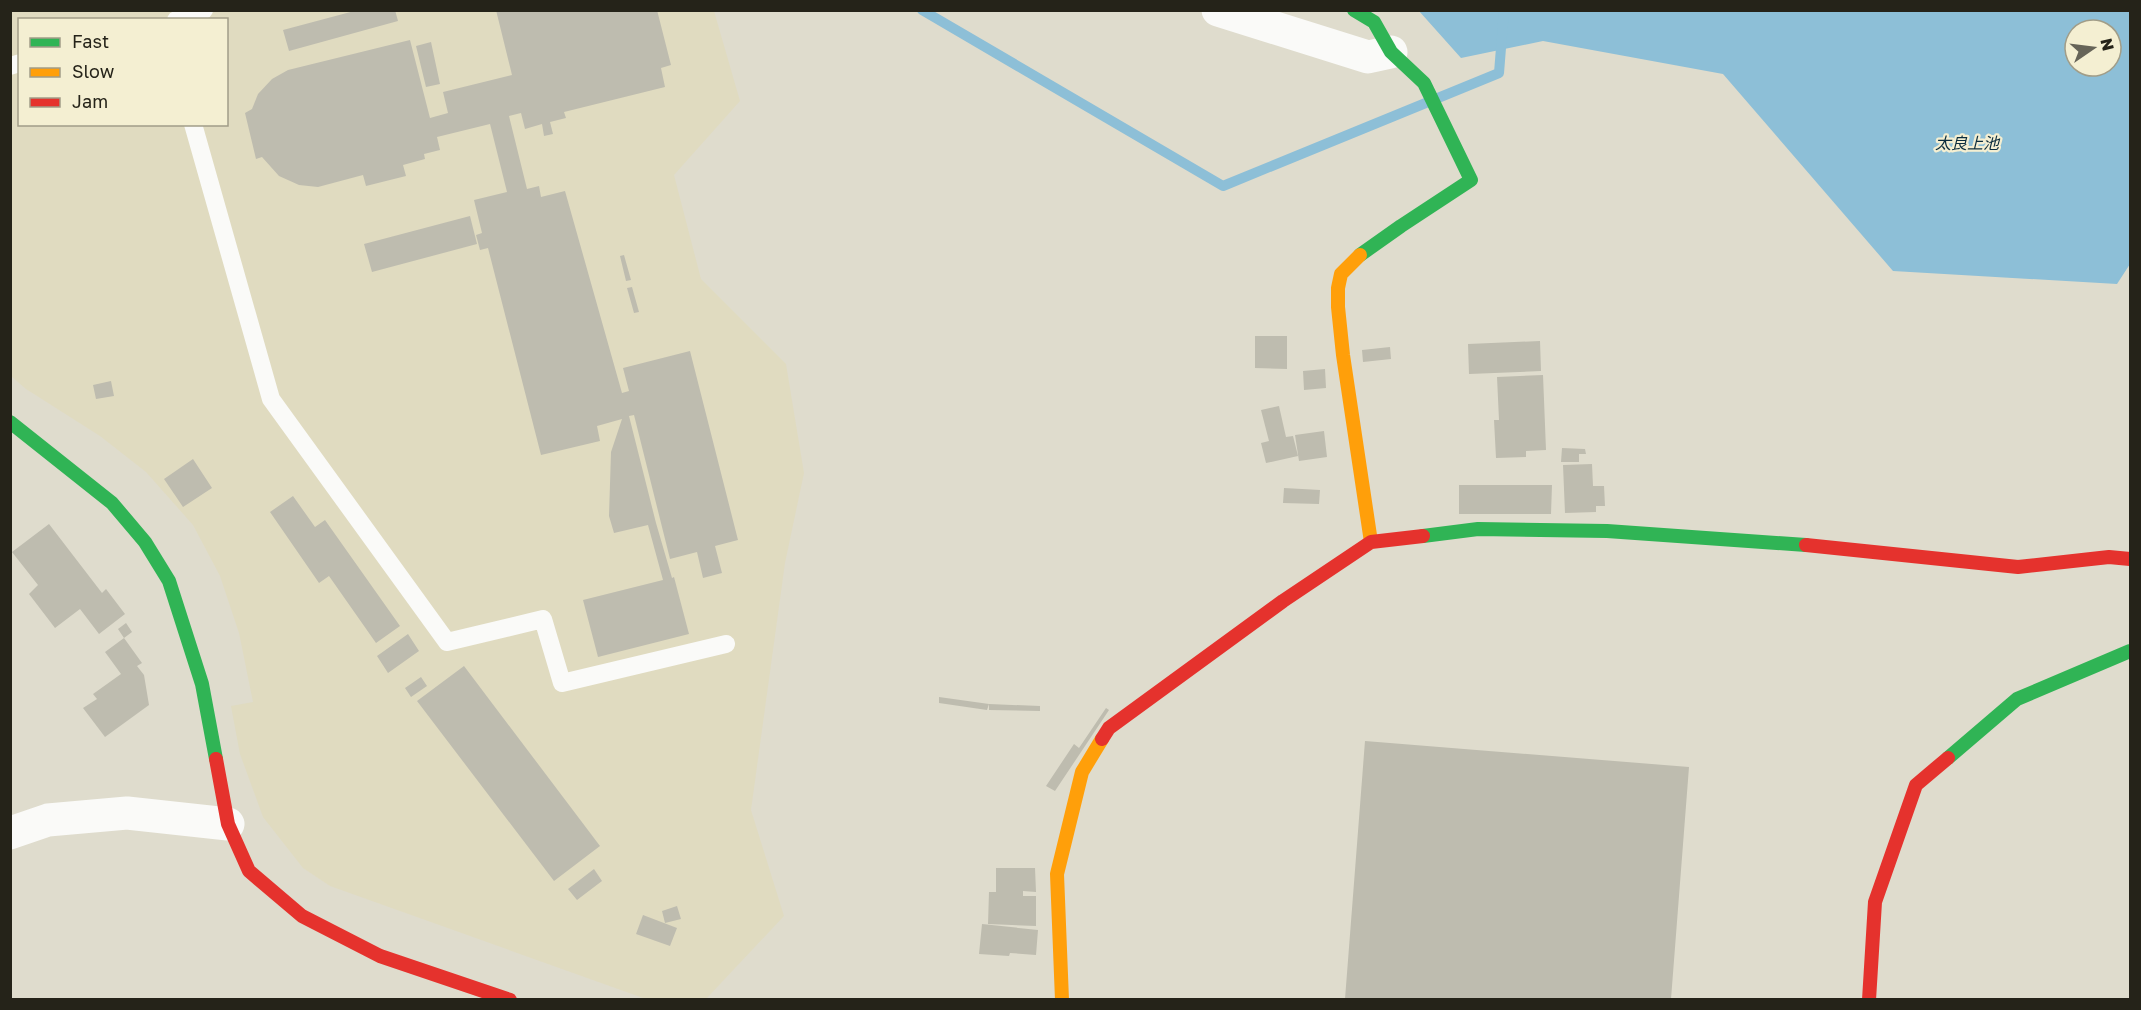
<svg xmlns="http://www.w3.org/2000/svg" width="2141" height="1010" font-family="'Golos Text','Noto Sans JP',sans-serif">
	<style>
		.built { fill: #e0dbc0; fill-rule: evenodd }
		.water { fill: #8dbfd7; fill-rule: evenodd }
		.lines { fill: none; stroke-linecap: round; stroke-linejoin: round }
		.stream { stroke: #8dbfd7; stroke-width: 10 }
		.building { fill: #bebcaf }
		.lane { stroke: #fafaf8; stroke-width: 18 }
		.street { stroke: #fafaf8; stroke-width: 33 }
		.fast { stroke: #30b455; stroke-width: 14 }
		.slow { stroke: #ff9f0a; stroke-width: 14 }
		.jam { stroke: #e5322d; stroke-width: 14 }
		.labels { text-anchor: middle; stroke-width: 4.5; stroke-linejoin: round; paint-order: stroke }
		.water-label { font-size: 16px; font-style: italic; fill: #0b2d3e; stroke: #f4efd2 }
	</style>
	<rect width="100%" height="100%" fill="#dfdccd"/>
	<path class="built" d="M11,11H714L740,101L674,175L701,279L786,364L804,473L785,563L751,810L784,916L706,999H646L330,886L303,868L263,817L240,754L231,706L253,702L239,633L220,576L193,525L146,472L100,436L26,389L11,376ZM20,20H226V124H20Z"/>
	<path class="water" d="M1419,11H2130V264L2117,284L1893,271L1723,74L1543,41L1461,58ZM2075,30H2111V66H2075Z"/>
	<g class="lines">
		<path class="stream" d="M922,10L1223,186L1499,73L1504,10"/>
	</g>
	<path class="building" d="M358,10H395L398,21L289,51L283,30Z
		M496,10H657L671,65L661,68L665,87L564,112L566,118L550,122L553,134L544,136L542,124L525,129L521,113L509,116L527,189L539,186L541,197L565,191L622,393L629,391L623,368L690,351L738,540L715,546L722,573L703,578L697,552L670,559L634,415L629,416L656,523L672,578L674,577L689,634L598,657L583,600L663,580L648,525L614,533L609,516L611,452L622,419L597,426L600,441L541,455L488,248L480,250L476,235L482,233L474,200L507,192L490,124L437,137L440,150L424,154L425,159L403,165L406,176L366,186L363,175L318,187L299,185L279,176L262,157L256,159L245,113L252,109L258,94L272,79L288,70L410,40L430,118L448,113L443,92L512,75Z
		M431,42L440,84L426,87L416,46Z
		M470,216L477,244L372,272L364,244Z
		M624,255L631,280L626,281L620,256Z
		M632,287L639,312L634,313L627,288Z
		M1255,336H1287V369L1255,368Z
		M1540,341L1541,371L1469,374L1468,344Z
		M1390,347L1391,359L1363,362L1362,350Z
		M1325,369L1326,388L1304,390L1303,371Z
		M1543,375L1546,450L1526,451V457L1496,458L1494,420H1499L1497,377Z
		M111,381L114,396L96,399L93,385Z
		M1279,406L1286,437L1293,436L1298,456L1266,463L1261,443L1269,441L1261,410Z
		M1324,431L1327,457L1299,461L1295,435Z
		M1562,448L1585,449L1586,454H1579V462H1561Z
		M193,459L212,488L183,507L164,479Z
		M1592,464L1593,486H1604L1605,506H1596V512L1565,513L1563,465Z
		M1459,485H1552L1551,514H1459Z
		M1284,488L1320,490L1319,504L1283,503Z
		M293,496L315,527L325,520L400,626L376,643L329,576L319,583L270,512Z
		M49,524L102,593L106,589L125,614L99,634L80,609L55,628L29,594L38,585L12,552Z
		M126,623L132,632L124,638L142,663L137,666L144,675L149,705L105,737L83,708L97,699L93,694L121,674L105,652L124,638L118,629Z
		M408,634L419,651L388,673L377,656Z
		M464,666L600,846L554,881L417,701Z
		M421,677L427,686L411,697L405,688Z
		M939,697L989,704L987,710L939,703Z
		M989,704L1040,706V711L989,710Z
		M1106,708L1109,710L1055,791L1046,786L1074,744L1079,748Z
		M1365,741L1689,767L1671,999H1345Z
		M996,868H1035L1036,892L1023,891V896H1036V926L988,924L989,892H996Z
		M594,869L602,881L577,900L568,889Z
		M677,906L681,919L665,923L662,911Z
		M643,915L677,928L670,946L636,934Z
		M982,924L1038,930L1036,955L1010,953L1009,956L979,954Z"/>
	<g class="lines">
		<path class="lane" d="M176,20L204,10
			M10,66L20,63
			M193,124L271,399L447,642L543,619L562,683L726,644"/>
		<path class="street" d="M1218,10L1368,57L1391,52
			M10,833L48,820L127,813L228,824"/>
		<path class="fast" d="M1354,10L1374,22L1391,52L1424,83L1471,180L1401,226L1360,255
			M10,422L112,503L145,542L169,581L202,684L216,759
			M1423,536L1478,529L1607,531L1806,545
			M1948,758L2017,699L2130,651"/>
		<path class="slow" d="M1360,255L1341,274L1338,288V307L1343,355L1371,542
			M1062,1000L1057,874L1082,772L1102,739"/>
		<path class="jam" d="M1806,545L2018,567L2109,557L2130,559
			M1102,739L1109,728L1283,601L1371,542L1423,536
			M216,759L228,824L249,871L302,916L380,956L510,1000
			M1869,1000L1875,902L1916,785L1948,758"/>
	</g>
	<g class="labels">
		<g class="water-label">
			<text x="1967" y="149">太良上池</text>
		</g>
	</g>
	<rect width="2141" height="1010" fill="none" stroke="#252319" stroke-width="24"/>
	<rect x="18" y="18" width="210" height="108" fill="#f4efd2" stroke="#a19d88" stroke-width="1.5"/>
	<rect x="30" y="38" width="30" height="9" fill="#30b455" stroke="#a19d88" stroke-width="1.5"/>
	<text x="72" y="48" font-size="18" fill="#252319">Fast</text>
	<rect x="30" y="68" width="30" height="9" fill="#ff9f0a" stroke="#a19d88" stroke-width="1.5"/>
	<text x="72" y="78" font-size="18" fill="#252319">Slow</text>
	<rect x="30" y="98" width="30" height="9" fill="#e5322d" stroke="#a19d88" stroke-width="1.5"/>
	<text x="72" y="108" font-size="18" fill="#252319">Jam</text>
	<g transform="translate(2093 48) rotate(76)"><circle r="28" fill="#f4efd2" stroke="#a19d88" stroke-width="1.5"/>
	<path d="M0-4.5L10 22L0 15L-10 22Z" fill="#666458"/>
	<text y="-9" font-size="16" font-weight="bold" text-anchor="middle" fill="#252319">N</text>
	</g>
</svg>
